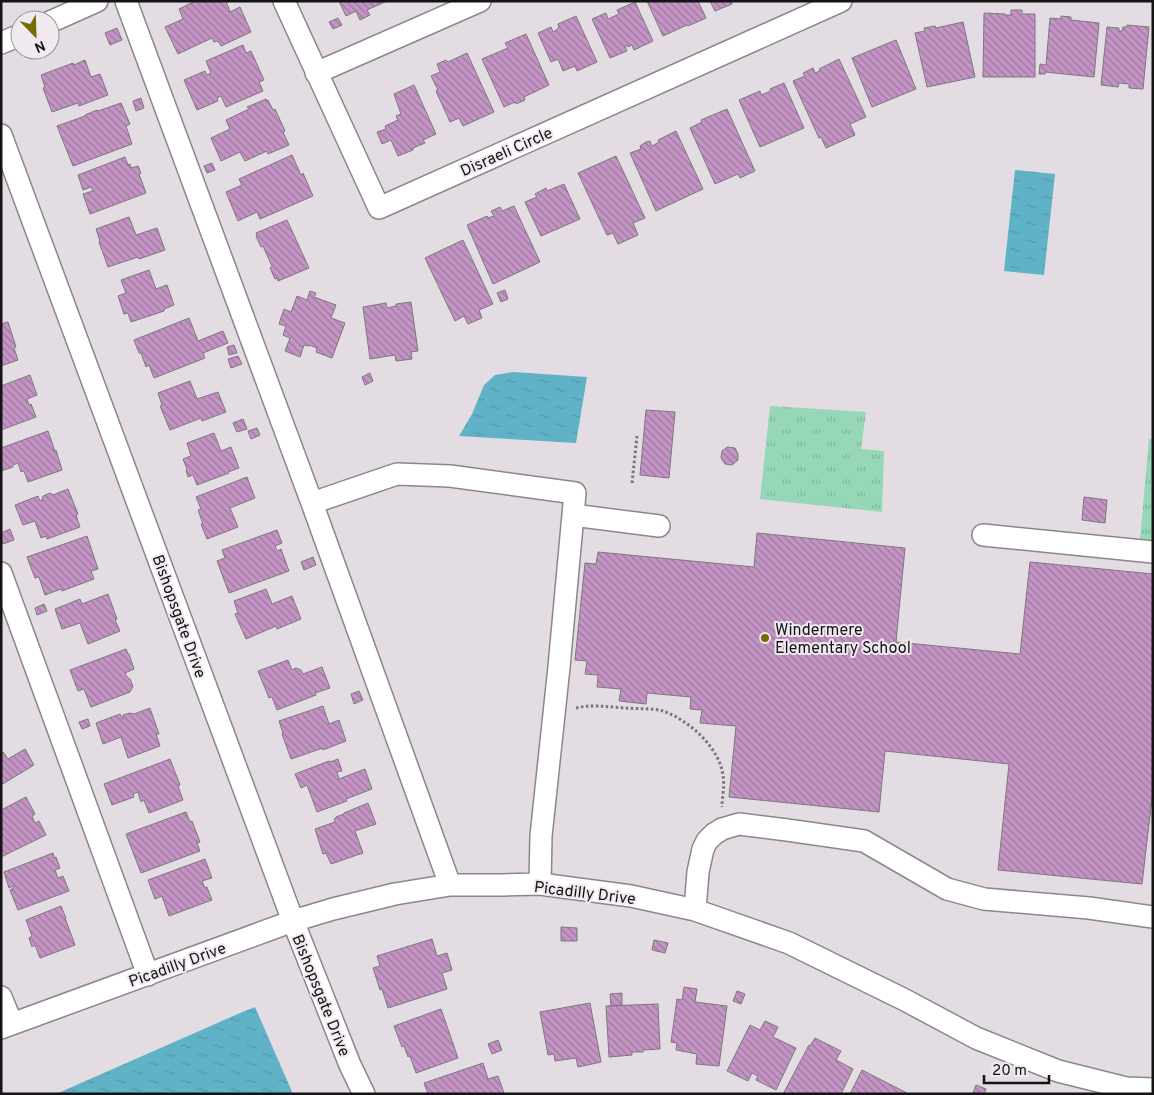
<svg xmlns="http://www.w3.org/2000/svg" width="1154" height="1095" font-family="Overpass,sans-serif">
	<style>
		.park { fill: url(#park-tufts) }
		.water { fill: url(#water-ripples) }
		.building { fill: url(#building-back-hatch); stroke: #7d787d }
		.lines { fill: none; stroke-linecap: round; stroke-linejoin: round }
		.minor-casing { stroke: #8c868c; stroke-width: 24 }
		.path { stroke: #787478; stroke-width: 3; stroke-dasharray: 2.5 2.5; stroke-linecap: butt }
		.minor { stroke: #fff; stroke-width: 21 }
		.poi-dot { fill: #776b04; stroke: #f0eaf0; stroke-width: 2 }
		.labels { text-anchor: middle; stroke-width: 4; stroke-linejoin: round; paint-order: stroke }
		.street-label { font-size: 16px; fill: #151315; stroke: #f0eaf0 }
		.poi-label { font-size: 16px; fill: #151315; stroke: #f0eaf0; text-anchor: start }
	</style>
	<defs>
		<pattern id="park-tufts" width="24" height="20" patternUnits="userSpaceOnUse" patternTransform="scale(1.25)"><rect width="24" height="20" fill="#95d7b6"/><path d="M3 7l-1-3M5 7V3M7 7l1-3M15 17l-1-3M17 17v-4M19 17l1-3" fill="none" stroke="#80b89c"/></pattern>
		<pattern id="water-ripples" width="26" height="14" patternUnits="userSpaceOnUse" patternTransform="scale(1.25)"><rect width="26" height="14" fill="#60b2c7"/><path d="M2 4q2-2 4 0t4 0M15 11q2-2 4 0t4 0" fill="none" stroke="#5298aa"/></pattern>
		<pattern id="building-back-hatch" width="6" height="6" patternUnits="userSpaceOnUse" patternTransform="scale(1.25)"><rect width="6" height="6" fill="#c394c4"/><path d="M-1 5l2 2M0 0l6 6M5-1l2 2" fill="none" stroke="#9d789e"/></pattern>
	</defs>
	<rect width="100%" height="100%" fill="#e3dce2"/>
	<path class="park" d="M770,406L866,412L861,449L884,451L882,512L760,499Z
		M1149,439H1153V541L1140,540Z"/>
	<path class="water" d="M1015,170L1055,174L1044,275L1004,271Z
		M513,372L587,377L576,443L459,436L472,414L484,385L495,375Z
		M255,1007L293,1094H56L240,1013Z"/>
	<path class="building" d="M195,1H226L230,12L240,7L251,32L221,46L218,41L214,42L212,38L178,54L165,27L183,19L179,9Z
		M339,1H387L367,10L370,15L360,20L356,11L346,16Z
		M647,1H698L706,18L688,26L687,25L663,36Z
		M710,1H731L732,4L715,11Z
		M635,2L653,41L634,50L632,45L628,47L627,45L625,46L627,51L610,58L592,19L606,13L608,19L619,14L617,10Z
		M1011,10H1022V14H1035V77H983L984,13L1005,14V15H1011Z
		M576,16L597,62L577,71L575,66L563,71L558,59L551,62L538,33L551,27L553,32L559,28L558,24Z
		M1061,16L1071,17V20L1099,23L1094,77L1045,72V74H1039L1040,64L1046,65L1050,18L1061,19Z
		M338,18L342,25L333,29L329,22Z
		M963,22L975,77L927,87L915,33L925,31L924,28L935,26L936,28Z
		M1127,25L1149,27L1143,89L1129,88V84L1119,83L1118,87L1101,85L1107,27L1119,28V31H1122L1123,27H1127Z
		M117,28L122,40L110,45L105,33Z
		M526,34L549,85L524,97L525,100L516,104L515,102L504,107L482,59L508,48L505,43Z
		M896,40L916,89L872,107L852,58Z
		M243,45L246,53L251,51L264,80L259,82L263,91L226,107L221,96L217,98L218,101L197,110L184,80L205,71L207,75L211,73L206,61Z
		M467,53L494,112L463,126L459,118L450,122L436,91L438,90L431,76L440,72L437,64L446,60L448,62Z
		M839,59L866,117L850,124L855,135L826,148L821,137L819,138L793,81L805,76L803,73L813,68L815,73L820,71L819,69Z
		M85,60L91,77L100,74L108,95L79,106L78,103L52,112L43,88L45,87L41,75L73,63L74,65Z
		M784,83L804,128L760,147L739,100L760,91L761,95L771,91L770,89Z
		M414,85L436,134L423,140L425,143L413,148V150L398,156L391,140L382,144L377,132L386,129L385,126L398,120L396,116L401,114L394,94Z
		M141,98L144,108L136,111L133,101Z
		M266,99L267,101L268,100L273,110L275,109L285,131L283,132L289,145L268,154L267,151L245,161L240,152L221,161L211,138L230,129L226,120L249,109L247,107Z
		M121,103L130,124L126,126L132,144L73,166L57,126L85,116V115L97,110L98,111Z
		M727,109L755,171L740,178L738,174L715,184L690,128L702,122L701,120Z
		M676,131L703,189L656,211L630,153L641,149L640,146L646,142L650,141L652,146L659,142L658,140Z
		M292,155L301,175L303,173L313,196L260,219L257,212L238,221L226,192L242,185L239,179Z
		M616,156L645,218L633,223L638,235L618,244L613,233L607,235L578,173Z
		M125,157L128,165L130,164L131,168L138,166L141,173L139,174L146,193L90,214L83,194L93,191L91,187L83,190L78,175Z
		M212,163L215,170L207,173L204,166Z
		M564,184L580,219L541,236L525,202L537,197L535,194L546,188L547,191Z
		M514,206L540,262L493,284L467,225L487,216L488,218L494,216L491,211L500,207L502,211Z
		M129,217L136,235L157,228L165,250L139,259L138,257L108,267L99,242L100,241L96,229Z
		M287,220L309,268L278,281L277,278L275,279L270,268L272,267V266L263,246L261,247L256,236H257L256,233Z
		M463,240L493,304L479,310L482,318L468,324L464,316L455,321L425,258Z
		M149,270L156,289L167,285L174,305L164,309V311L131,322L128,313L124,314L118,296L126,293L121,280Z
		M505,290L508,299L501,302L497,293Z
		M310,291L316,293L314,297L336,305L331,318L345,323L332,358L316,352L317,348L309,345V346L304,345L300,357L285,351L290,338L283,335L286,326L279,324L284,309L291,312L297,296L307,300Z
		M411,302L418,351L411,352L412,359L396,361L395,355L370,359L363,307L386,303L387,308L396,306V304Z
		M189,318L198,341L223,331L228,343L203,353L205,358L154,378L149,365L146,367L141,353H139L134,340Z
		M8,322L16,347L14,348L18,360L1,366V324Z
		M234,345L237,353L229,355L227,347Z
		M238,356L242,364L231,368L228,359Z
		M370,373L373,381L365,385L362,377Z
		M30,375L37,395L27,399L29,405L31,404L36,417L1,430V386Z
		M190,381L197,399L218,392L226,412L202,421L201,418L170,430L160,406L162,405L158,393Z
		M646,410L675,412L669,478L640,475Z
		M243,419L247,429L237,432L233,423Z
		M257,428L260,435L251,439L248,431Z
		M48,431L55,451L56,450L62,470L28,482L24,471L21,472L18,463L13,465V467L1,471V448Z
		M214,433L221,451L231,447L239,468L228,472L229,473L197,485L193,475L188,477L186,470L187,469L183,459L191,456L187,443Z
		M727,447L735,448L738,454V460L732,465L725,464L721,458L722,451Z
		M247,477L255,498L230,508L238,527L207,539L201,524H203L198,510L201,509L196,497Z
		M68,489L78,514L76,515L80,527L47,539L46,536L41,538L35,521L23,525L15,505L38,496L40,501L42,500L43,496L50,493L53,495Z
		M1084,497L1107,500L1105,523L1082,520Z
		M10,529L14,540L3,544L1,541V533Z
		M277,530L282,543L275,546L277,551L281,549L289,571L229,593L217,561L225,558L222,550Z
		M757,533L905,548L896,642L1020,654L1030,562L1153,574V790L1142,884L998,870L1009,764L885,751L879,812L729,797L736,726L700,723L702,710L690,709L691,697L647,693L646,704L619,701L621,689L597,687L598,675L585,674L587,661L575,660L585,563L596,564L598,552L754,567Z
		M87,536L98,569L91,571L94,579L62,591L61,589L45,595L39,577L35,578L27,557Z
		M313,557L316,565L304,570L301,562Z
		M266,589L272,604L292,596L301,619L277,629L276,626L246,639L235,614L238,613L234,601Z
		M108,594L117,619L115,620L120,631L88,644L80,623L62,629L55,609L80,599L82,604Z
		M44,604L47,611L37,615L35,608Z
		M126,649L128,654H129L134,669L125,673L127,677L130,679L133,686L130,692L91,707L84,689L78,691L70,670Z
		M288,660L292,670L296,668L301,670L303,674L322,667L330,688L315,693L316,695L277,710L272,697L269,698L258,671Z
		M359,691L363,700L354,704L351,694Z
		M323,706L329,724L339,720L346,741L323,750V748L291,759L282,734L283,733L279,721Z
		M150,708L159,734H156L160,746L128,758L121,737L103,744L96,723L120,714L122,719H123V715L130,713L134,714Z
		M88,719L90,726L82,729L79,722Z
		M25,749L34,765L1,785V753L3,752L8,759Z
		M170,759L180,785L178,786L183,800L149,813L144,800L141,802L138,792L133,794L134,797L112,805L104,784Z
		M338,759L342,771L337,772L339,779L365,769L372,789L346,799L347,801L317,812L307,785L301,788L295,774L329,761L330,762Z
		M26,797L35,814L32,816L35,823L39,821L46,835L1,857V810Z
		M368,803L376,824L355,831L363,853L331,864L326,853L323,854L315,829L335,822L334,820L336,817L344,814V813Z
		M186,812L190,822L192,821L200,842L197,843L200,851L141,873L126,834Z
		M53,853L54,858L56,857L60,868L55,870L58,878L63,876L69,891L18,910L10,890L14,888V886L9,888L4,872Z
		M205,859L212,878L202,881L205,888L207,887L212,900L169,916L162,896L155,899L148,880Z
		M61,906L66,918H65L75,945L40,958L35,945L32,947L29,938L32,936L26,920Z
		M561,927L577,928V941H561Z
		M432,939L437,956L447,953L452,970L442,973L447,989L388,1008L382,989L380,990L373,968L380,966L377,956Z
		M654,940L668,943L665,953L652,950Z
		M684,987L697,989L695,1002L727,1006L719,1066L696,1064L697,1054L676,1050L677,1043L671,1042L677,999L682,1000Z
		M737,991L745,994L741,1004L733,1001Z
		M622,993V1005L611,1006L610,994Z
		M590,1003L601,1062L578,1067L576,1058L555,1061L554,1054L548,1055L540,1012Z
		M658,1004L660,1049L643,1050V1052H632V1055L609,1057L606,1006Z
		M441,1009L458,1058L416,1073L410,1056L408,1057L404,1046L402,1047L394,1026Z
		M765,1021L778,1027L773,1037L796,1048L776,1090L756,1080L758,1076L752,1073L748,1081L727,1071L750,1025L760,1030Z
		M815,1038L841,1051L836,1060L853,1069L841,1094H783L809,1045L810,1046Z
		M498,1040L502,1050L492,1054L488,1044Z
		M483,1063L488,1079L498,1076L504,1093L501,1094H428L424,1083Z
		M862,1070L907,1093L906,1094H850Z
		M976,1085L986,1089L984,1094L973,1093Z"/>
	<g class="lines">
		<g class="minor-casing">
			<path id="minor" d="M126,1L312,503L450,885
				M284,1L379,208L841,1
				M50,22L97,1
				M1,43L20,35
				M316,73L480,1
				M1,135L293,921L350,1065L364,1094
				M312,503L397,474L450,476L575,493L559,667L541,836L540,884
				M573,515L659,526
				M983,535L1153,552
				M1,573L148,975
				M695,910L698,872L703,849L707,841L714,834L722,829L739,824L787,830L864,841L947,889L984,899L1089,908L1153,917
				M1,997L12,1024
				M1,1028L293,921L333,909L395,894L450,885H503L540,884L631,896L695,910L789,943L905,1000L976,1038L1058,1071L1126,1088L1153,1089"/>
		</g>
		<path class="path" d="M632,483L637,436
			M576,708C592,704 608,707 625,708C637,709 653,708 663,711C689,720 720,748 723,776C725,786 722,797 722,807"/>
		<use href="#minor" class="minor"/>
	</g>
	<circle class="poi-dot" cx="765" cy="638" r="5"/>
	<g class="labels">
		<g class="street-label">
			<text transform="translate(506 151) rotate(-24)" y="6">Disraeli Circle</text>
			<text transform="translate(180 616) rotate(70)" y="6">Bishopsgate Drive</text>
			<text transform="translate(585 892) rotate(7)" y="6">Picadilly Drive</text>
			<text transform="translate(177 964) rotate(-20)" y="6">Picadilly Drive</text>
			<text transform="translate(322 995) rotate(68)" y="6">Bishopsgate Drive</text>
		</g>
		<g class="poi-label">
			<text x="775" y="635">Windermere<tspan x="775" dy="18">Elementary School</tspan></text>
		</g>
	</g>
	<rect width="1154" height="1095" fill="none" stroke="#151315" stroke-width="5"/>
	<g transform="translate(35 35) rotate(157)"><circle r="24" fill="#f0eaf0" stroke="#989498"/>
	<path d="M0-4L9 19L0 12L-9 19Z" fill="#776b04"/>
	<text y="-8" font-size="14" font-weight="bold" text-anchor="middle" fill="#151315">N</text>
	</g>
	<path d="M984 1075v8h65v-8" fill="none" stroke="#151315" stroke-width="2.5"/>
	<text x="992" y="1075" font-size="15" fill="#151315" stroke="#f0eaf0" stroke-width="4" paint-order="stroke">20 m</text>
</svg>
